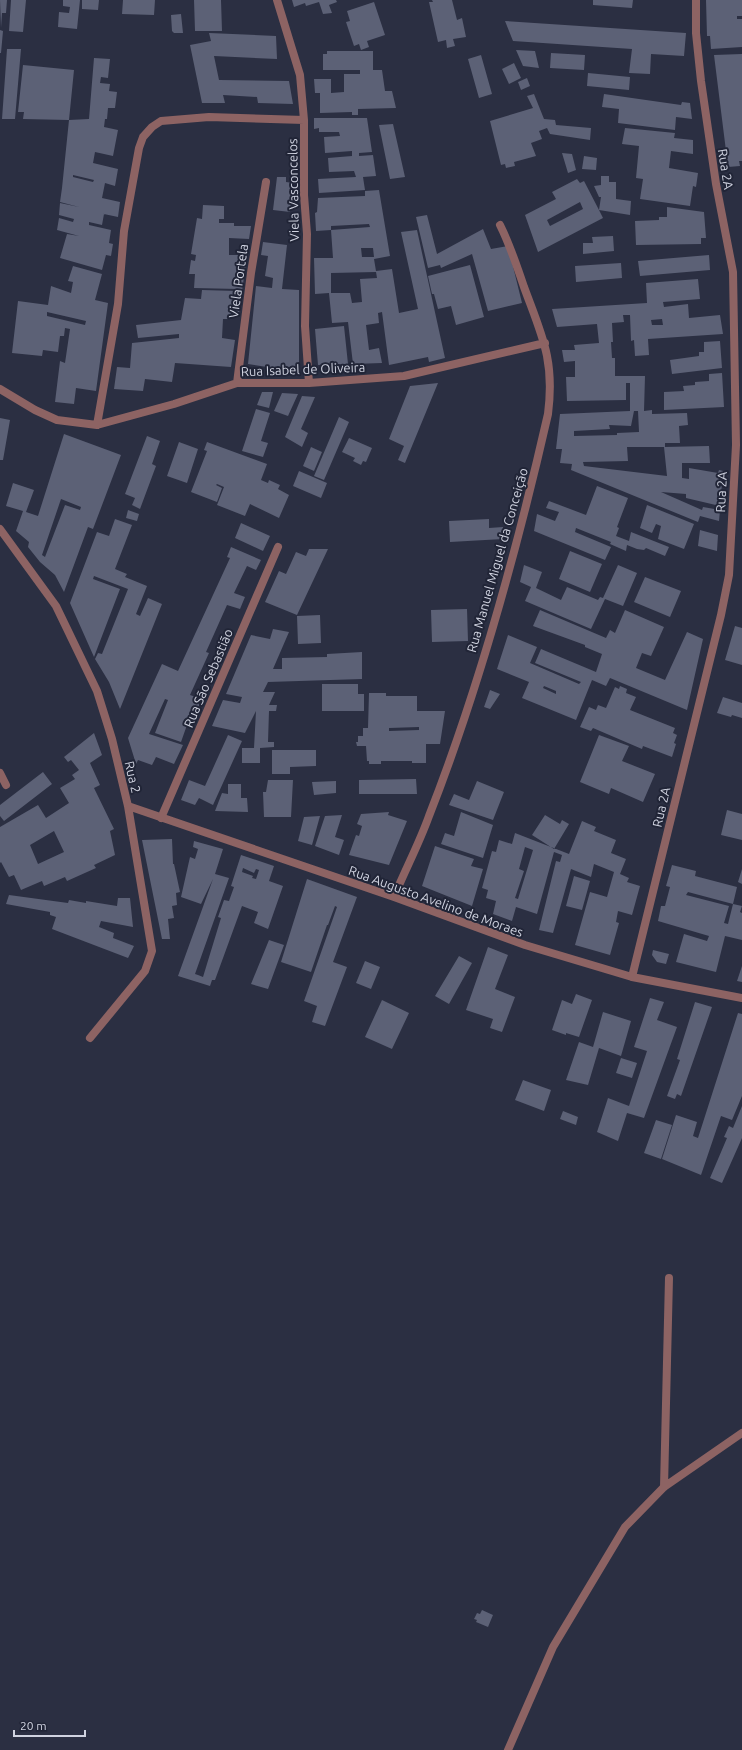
<svg xmlns="http://www.w3.org/2000/svg" width="742" height="1750" font-family="Ubuntu,sans-serif">
	<style>
		.building { fill: #5c6176; fill-rule: evenodd }
		.lines { fill: none; stroke-linecap: round; stroke-linejoin: round }
		.minor { stroke: #8d6363; stroke-width: 8 }
		.labels { text-anchor: middle; stroke-width: 4; stroke-linejoin: round; paint-order: stroke }
		.street-label { font-size: 13px; fill: #d0d3e0; stroke: #212537 }
	</style>
	<rect width="100%" height="100%" fill="#2b2f42"/>
	<path class="building" d="M0,0H7L6,13H2L1,28Z
		M11,0H26L23,32L9,31Z
		M63,0H80L77,29L58,27L59,12L69,13L70,7L63,6Z
		M82,0H99L98,10L82,9Z
		M123,0H155L154,15L122,14Z
		M194,0H221L222,31H195Z
		M292,0H336L337,2L329,5L332,13L323,14L319,2L306,6L305,3L294,7Z
		M432,0H452L457,20L462,18L466,37L453,39L455,46L447,48L446,40L438,42L429,2H433Z
		M593,0H633L632,8L593,5Z
		M706,0H742V16H737V19H742V47L711,49L710,36H707Z
		M374,2L385,35L367,41L369,47L361,50L359,44L354,46L346,22L350,21L347,11Z
		M181,14L183,33H174L172,31L171,15Z
		M505,21L686,33L684,56L651,54L650,74L629,73L632,49L513,41Z
		M0,30L3,31L1,53H0Z
		M209,33L276,36L277,59L214,56L219,80L289,81L293,104L258,103L257,97L223,95L225,103H202L190,45L211,41Z
		M7,49H21L15,119H2Z
		M516,50L535,51L539,68L523,66Z
		M327,51H373V70H382L385,91H392L396,108L358,109V115H352V112L320,113V93H315L314,79H331V93L344,92V74H360V70H323V54H327Z
		M551,53L585,55L584,70L550,68Z
		M742,54V161H739L740,166L728,167L714,55Z
		M481,55L492,94L479,98L468,59Z
		M94,58L110,59L108,78L101,77L100,83L110,84L109,91L117,92L115,108H108L107,119H105L104,127L118,130L113,156L95,152L93,163L118,169L115,186L105,183L102,198L120,202L118,217L85,210L104,214L102,225L89,222V225L111,230L109,243L113,244L111,256L106,255L102,270L60,258L67,234L79,236L57,230L59,218L73,222L74,219L59,215L60,203L79,207L60,202L62,188L69,120L89,119ZM73,175L94,180L93,182L73,177Z
		M514,63L521,78L509,84L502,69Z
		M23,65L74,70L69,120L23,119L24,112H18Z
		M588,73L630,77L629,90L587,86Z
		M527,78L530,86L521,90L518,82Z
		M534,94L544,119L555,120L556,125L591,128L590,140L550,134L547,128L539,131L542,139L531,143L536,156L514,162L515,166L506,168L505,164L501,165L490,121L533,108L527,96Z
		M604,94L681,105L682,102L690,103L692,119L676,117L675,130L618,123L619,109L602,107Z
		M314,118H367L372,152L359,153V156L373,155L376,176L363,177L365,190L319,193L318,179L356,177L354,171L329,172L328,158L352,156V151L325,153L324,137L340,136L339,132H319V128L314,129Z
		M393,124L405,177L390,179L379,125Z
		M625,128L675,133L674,138L693,140V154L671,151L669,168L698,173L696,187L693,186L690,206L640,199L643,179L636,178L639,146L622,144Z
		M562,153L572,154L576,170L568,173Z
		M584,156L597,158L596,170L582,169Z
		M601,176H609V182H616V199L631,201L630,215L599,210L603,218L538,252L525,215L556,199L552,192L577,179L580,183L584,181L599,210L601,197H599L594,186L601,185ZM580,202L583,209L550,226L547,220Z
		M277,177H286V182L293,183L290,212L273,210Z
		M379,190L390,256L374,259L376,271L392,269L399,313L418,309L401,232L417,230L445,358L429,362L428,357L389,365L382,312L378,313L379,323L366,325L369,350L379,348L382,363L353,364L348,322L332,323L329,293L315,294L314,258H333L331,230L370,227L369,224L331,226V230L316,231L315,213L317,212L318,198L365,196V191ZM361,248H373L374,257H362ZM376,272L377,278L360,279L362,302L352,303L350,293H331V273Z
		M203,205L224,206V219H219V223H234V226H251L249,239L229,238V255H247L239,313L231,312L230,319H223L222,338L235,340L231,367L175,363L172,382L145,379L143,391L114,389L117,367L130,368L132,343L179,338V334L138,338L136,325L181,320L185,298L201,299L202,290L237,291L238,289L194,288L195,274H189L191,260L195,261L196,255L191,254L197,218L202,219Z
		M667,207L704,212L706,238H701V244L636,245L635,221L659,220V217H667Z
		M427,215L437,254L483,229L491,249L508,246L522,303L488,311L472,254L441,268L440,265L428,268L416,217Z
		M613,236L614,251L583,254V243H593L592,237Z
		M263,242L287,245L282,289L299,290V368H274L248,364L256,286L272,288L273,278L265,276L268,256L261,255Z
		M709,255L710,270L640,276L638,261Z
		M621,263L622,278L576,282L575,266Z
		M470,265L484,317L456,325L451,306L438,309L434,294H432L428,276Z
		M73,266L102,274L95,300L108,303L96,391L76,388L74,404L55,402L60,361L65,363L70,329L65,328L64,336H60L58,352L43,350L42,356L12,353L18,301L48,305L51,286L71,293L73,282L68,281ZM47,312L86,321L85,325L47,316Z
		M698,279L700,299L663,302L664,307L688,304L689,318L720,315L723,334L648,339L649,355L635,356L634,340L631,341L630,315H623L624,322L612,323L613,342H611L612,358H615V376H645L644,411L652,410V414L687,413L688,425L679,426L680,443H665V447H627L628,461L583,462L584,466L667,476L664,447L709,446L710,463H682V478L689,479V468L718,473L719,470L723,471L720,506L686,498V494L661,492L702,510L703,507L720,510L719,521L700,516L698,522L571,470L572,464L560,463L562,449H556L560,414L630,411V383H626V400L567,401L566,377H575V361L564,362L562,350H575L574,345L599,343L597,324L557,327L552,309L647,303L646,283ZM662,319L663,325H652L651,320ZM634,411H638L639,432L617,433V435L574,436V431L610,429L609,425L631,426Z
		M344,326L348,364L318,365L315,329Z
		M720,341L722,368L672,374L670,360L699,356V352H704V342Z
		M722,373L724,407L664,410V392L684,391L683,386L695,385V382L709,381V374Z
		M438,383L405,463L398,460L404,446L389,439L410,386Z
		M262,392H273L269,408L257,405Z
		M282,393L298,394L288,416L274,411Z
		M302,396L315,397L301,429L308,433L302,447L285,437Z
		M256,409L270,413L261,441L268,443L263,457L242,451Z
		M339,417L349,422L324,480L314,476Z
		M0,418L10,420L3,460H0Z
		M64,434L121,455L93,529L88,527L64,592L55,575L40,562L28,547L29,542L16,531L23,511L6,506L13,483L34,490L26,512L38,516ZM61,499L81,507L80,510L65,505L45,557L42,555Z
		M147,436L160,441L152,464L156,466L140,509L132,505L135,498L125,494Z
		M349,438L372,448L366,462L363,461L361,465L353,461L355,458L342,452Z
		M179,442L198,449L187,483L167,476Z
		M207,442L267,464L261,480L268,483L269,480L280,485L278,489L289,495L279,518L250,504L245,516L217,505L224,487L217,484L216,485L222,488L217,502L191,492L207,451L204,450Z
		M311,447L322,452L314,471L303,466Z
		M299,471L327,483L321,498L293,486Z
		M597,486L628,498L617,527L619,528L616,536L629,541L631,532L669,547L665,556L646,548L644,550L637,549L627,545L626,551L610,544L611,542L576,528L575,532L611,547L605,560L534,531L537,514L555,521L559,512L546,508L549,501L586,515Z
		M647,505L694,524L684,549L658,539L661,526L656,524L652,533L640,528Z
		M128,510L139,514L137,521L126,518Z
		M115,519L132,525L115,569L127,574L125,577L147,586L136,614L140,616L148,598L162,604L120,709L109,682L95,659L98,653L102,654L128,589L94,576L93,579L120,589L94,657L70,603L97,532L109,536Z
		M489,519V528L503,527V539L450,542L449,521Z
		M241,523L270,536L263,551L235,538Z
		M700,530L718,535L717,551L698,546Z
		M231,547L261,560L256,570L247,566L234,593L245,597L240,609L227,605L206,652L209,653L190,695L202,699L197,710L193,708L181,742L155,733L168,700L165,699L149,734L183,745L174,764L156,757L152,765L138,760L136,764L128,738L162,664L178,671L230,558L227,557Z
		M309,549H328L297,615L265,602L279,571L286,574L296,552L306,556Z
		M570,551L602,564L590,592L559,579Z
		M524,565L542,572L536,588L561,600L567,587L598,600L600,597L603,598L618,565L637,573L623,606L605,599L591,629L525,601L531,587L520,582Z
		M645,577L681,591L670,617L634,602Z
		M467,609L468,641L432,642L431,610Z
		M540,610L606,638L610,630L615,633L625,610L664,627L651,656L642,653L636,668L665,680L687,632L703,639L687,710L610,678L606,686L592,680L576,720L522,698L529,682L497,669L508,635L537,647L530,663L579,684L581,682L535,663L541,649L596,672L602,654L585,647V645L533,626ZM544,686L556,691V694L543,688Z
		M320,615L321,643L298,644L297,616Z
		M735,626L742,628V665L725,660Z
		M273,629L289,632L273,669H282V658L327,657V654L362,652V679L268,682L263,692H275L269,705H277L276,711H269L268,742H274V747L260,748V763H242V748H254L256,711L245,733L212,726L223,700L240,703L242,697L226,694L251,635L270,639Z
		M322,684H358V694H364V711H322Z
		M620,686L627,689L626,693L636,697L630,710L675,728L673,733L677,735L674,743L676,744L672,757L643,746L642,749L593,728L591,731L580,727L589,707L596,710L598,705L606,708L615,687L619,689Z
		M490,690L500,694L490,709L484,707Z
		M369,693H386V696H417V711H445L440,744H426V763H412V761H381V764H369V761H367L366,746H357L356,742H358V736H363V728H368ZM419,727V730L389,731V728Z
		M723,697L742,703V718L732,715L731,717L717,713Z
		M94,733L102,755L90,763L100,785L94,788L114,829L110,831L115,855L94,865L96,868L67,881L65,877L44,886L42,881L21,890L14,875L9,877L1,862L0,863V827L38,805L46,818L69,803L60,788L75,779L72,775L79,770L71,760L68,762L64,757ZM54,831L64,852L38,864L30,845Z
		M228,735L242,741L213,805L199,798L195,805L181,800L189,780L205,786Z
		M599,735L629,746L622,761L655,774L643,802L611,788L609,794L580,782Z
		M272,750H316V766L290,767V774H272Z
		M43,772L52,784L4,821L0,816V805Z
		M416,779L417,794H359V780Z
		M268,780H293L291,817H264L263,792H266Z
		M336,781V793L314,795L312,782Z
		M477,781L504,792L493,820L449,805L454,794L469,800Z
		M228,784H241V798H247L248,812L215,811L222,793L228,794Z
		M727,810L742,814V840L721,835Z
		M389,812L388,815L407,821L389,865L349,855L356,835L359,836L362,826L357,824L361,814Z
		M461,812L493,825L483,858L441,844L445,833L454,836Z
		M342,815L335,837L344,840L339,855L315,846L325,816Z
		M545,815L560,824L562,820L569,824L554,849L532,835Z
		M320,816L312,845L298,841L304,817Z
		M582,821L596,827L594,831L616,840L611,853L626,859L620,874L629,878L627,882L640,886L632,915L618,911L616,922L619,923L610,955L575,945L590,892L607,897L614,872L594,864L591,877L571,869L553,933L539,930L556,861L560,862L562,855L554,852L537,914L516,907L512,921L493,914L496,901L486,898L488,890L482,888L492,851L496,852L499,840L512,844L515,833L569,854ZM525,847L533,850L518,899L515,898L524,871L519,869Z
		M172,839L173,864H174L180,892L176,893L177,905L172,906L174,918L168,919L170,939H162L142,840Z
		M194,841L223,849L215,874L229,878L195,974L198,975L203,977L221,918L218,917L224,900L229,901L234,887L231,886L241,855L274,866L269,881L283,886L268,929L254,923L258,912L242,906L215,980H212L210,986L178,976L213,879L201,904L181,897L190,857L195,859L198,849L193,847ZM243,868L254,873L256,869L259,870L256,879L252,878L253,876L242,872Z
		M435,846L474,859L471,866L483,869L472,906L422,886Z
		M672,865L696,871L695,876L737,887L733,904L688,892L686,895L729,906L724,923L728,924L733,904L742,906L740,912L742,913V940L725,936L716,972L676,962L684,934L707,941L709,936L658,921L661,906H665L670,887L666,886Z
		M742,869V884L738,882Z
		M574,876L590,881L582,910L566,906Z
		M307,879L357,897L333,962L347,967L325,1026L312,1022L317,1006L304,1001L337,907L335,906L328,925H327L311,972L281,962Z
		M9,895L68,903L69,900L86,903V901L117,906L118,898H130L133,927L101,921L99,927L114,933L113,938L134,946L128,958L52,929L56,917L50,915V912L6,904Z
		M269,940L284,945L268,989L251,984Z
		M488,947L508,955L495,989L515,997L502,1032L490,1028L493,1019L466,1010Z
		M653,950L669,954L666,964L657,962L652,955Z
		M459,956L472,963L449,1004L435,996Z
		M365,961L380,967L371,989L356,983Z
		M742,966V982L737,981Z
		M576,994L592,1000L579,1037L566,1033V1035L552,1030L562,1000L572,1004Z
		M650,998L664,1002L657,1020L677,1027L644,1118L627,1113L618,1141L597,1132L608,1098L629,1106L647,1051L634,1047Z
		M382,1000L409,1013L392,1049L365,1037Z
		M695,1002L712,1007L681,1096L677,1094L675,1099L667,1096L680,1060L677,1059Z
		M603,1012L631,1021L621,1056L599,1048L588,1085L566,1080L579,1042L593,1047Z
		M738,1013L742,1014V1096L732,1120L721,1116L701,1175L662,1159L676,1115L697,1122L693,1136L698,1138Z
		M621,1058L637,1063L632,1078L616,1073Z
		M523,1080L551,1090L544,1111L515,1100Z
		M742,1106V1138L722,1183L710,1178L727,1138L724,1137L729,1126L733,1128Z
		M563,1111L578,1117L576,1125L560,1119Z
		M656,1120L672,1125L661,1159L644,1153Z
		M482,1610L493,1615L488,1627L476,1622L477,1620L474,1619L477,1613L480,1614Z"/>
	<g class="lines">
		<path class="minor" d="M277,0L300,75L304,120V195L307,234L305,326L309,383
			M237,383L251,273L266,182
			M0,389L35,410L57,420L97,425L174,404L237,383H309L404,376L545,343
			M97,425L118,304L124,231L139,148L143,137L152,127L161,121L209,117L304,120
			M0,529L56,606L97,691L112,739L128,806L152,951L145,971L90,1038
			M0,773L6,785
			M128,806L394,897L525,945L632,977L742,998
			M161,818L278,547
			M394,897C405,870 419,844 429,816C480,686 517,550 548,414C555,360 542,336 524,287C517,266 510,245 500,225
			M632,977L721,615L729,575L736,445L733,272L716,184L701,81L696,33V0
			M664,1487L669,1278
			M508,1750L553,1647L625,1527L664,1487L742,1433"/>
	</g>
	<g class="labels">
		<g class="street-label">
			<text transform="translate(726 169) rotate(81)" y="5">Rua 2A</text>
			<text transform="translate(293 190) rotate(-91)" y="5">Viela Vasconcelos</text>
			<text transform="translate(238 281) rotate(-82)" y="5">Viela Portela</text>
			<text transform="translate(303 369) rotate(-2)" y="5">Rua Isabel de Oliveira</text>
			<text transform="translate(721 492) rotate(-87)" y="5">Rua 2A</text>
			<text transform="translate(497 560) rotate(-74)" y="5">Rua Manuel Miguel da Conceição</text>
			<text transform="translate(208 678) rotate(-67)" y="5">Rua São Sebastião</text>
			<text transform="translate(133 777) rotate(77)" y="5">Rua 2</text>
			<text transform="translate(661 807) rotate(-77)" y="5">Rua 2A</text>
			<text transform="translate(436 901) rotate(20)" y="5">Rua Augusto Avelino de Moraes</text>
		</g>
	</g>
	<path d="M14 1730v6h71v-6" fill="none" stroke="#d0d3e0" stroke-width="2"/>
	<text x="20" y="1730" font-size="12" fill="#d0d3e0" stroke="#212537" stroke-width="3" paint-order="stroke">20 m</text>
</svg>
